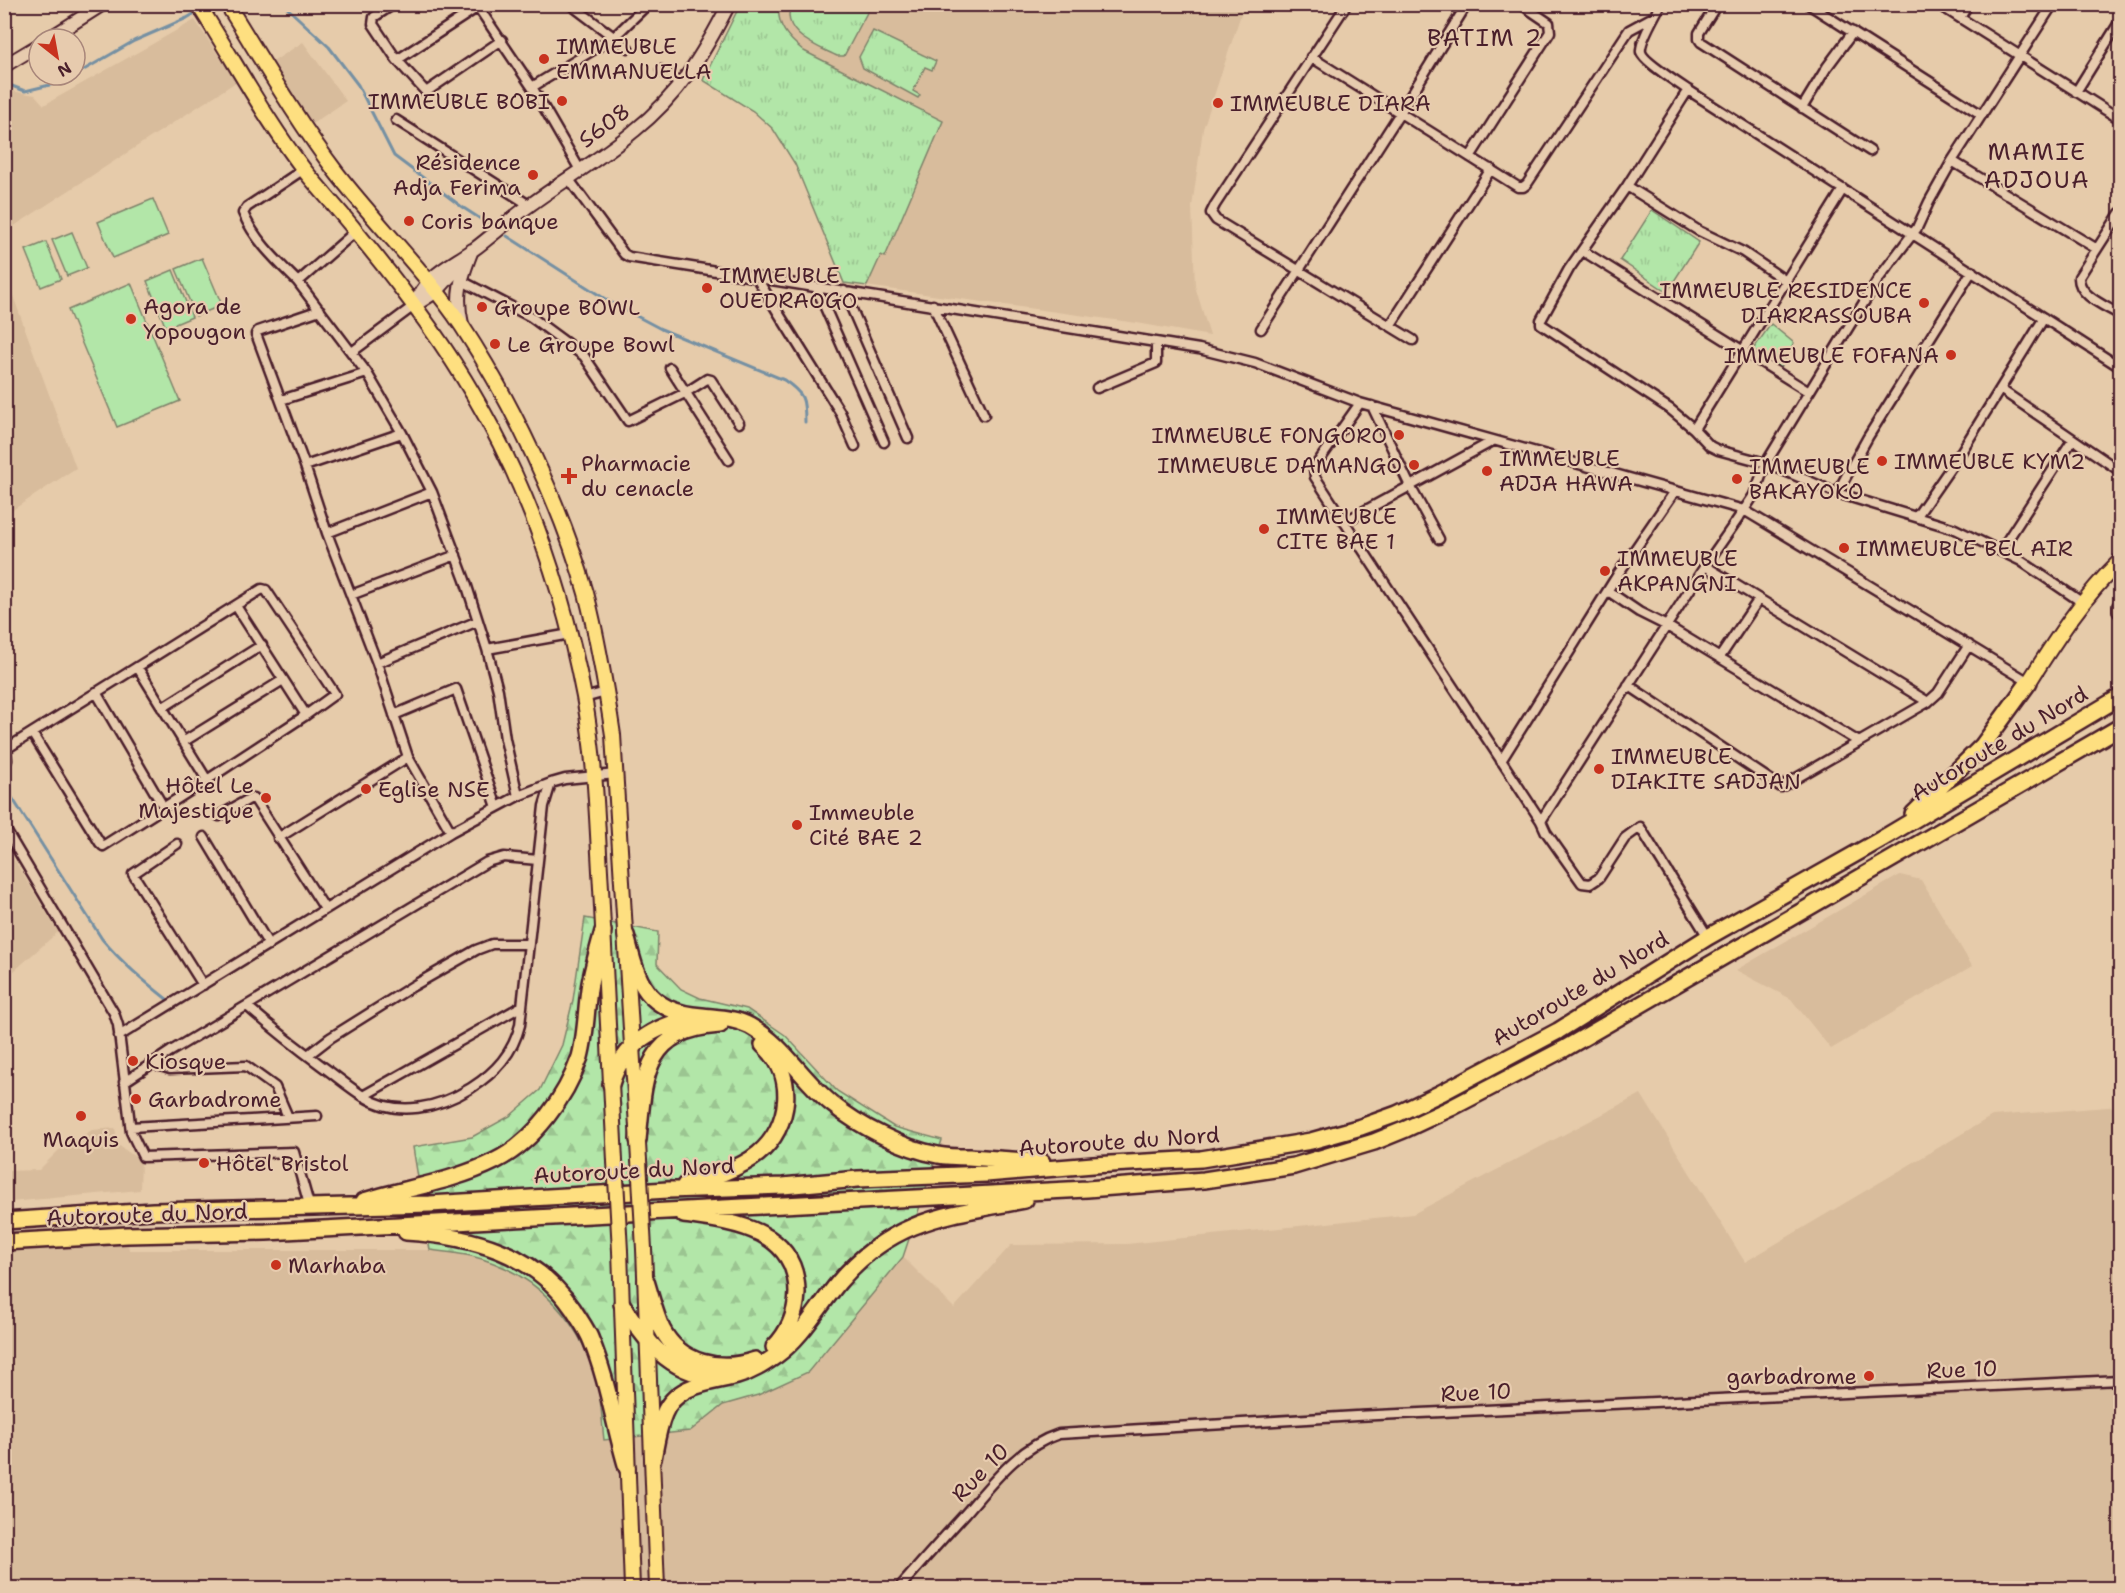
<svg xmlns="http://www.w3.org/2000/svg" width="2125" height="1593" font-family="'Shantell Sans',sans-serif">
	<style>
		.built { fill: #d8bc9c }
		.grass { fill: url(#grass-tufts); stroke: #7e826a; stroke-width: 1.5 }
		.forest { fill: url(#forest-firs); stroke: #7e826a; stroke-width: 1.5 }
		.pitch { fill: #b2e6a8; stroke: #7e826a; stroke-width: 1.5 }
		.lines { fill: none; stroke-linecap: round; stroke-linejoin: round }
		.stream { stroke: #7590a3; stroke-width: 3 }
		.street-casing { stroke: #4a1f2b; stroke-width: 13 }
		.secondary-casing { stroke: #4a1f2b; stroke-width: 16 }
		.primary-casing { stroke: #4a1f2b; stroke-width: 18 }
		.highway-casing { stroke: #4a1f2b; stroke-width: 20 }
		.street { stroke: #e7cbae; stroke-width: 8 }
		.secondary { stroke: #e7cbae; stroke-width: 12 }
		.primary { stroke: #fedf80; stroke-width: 14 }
		.highway { stroke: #fedf80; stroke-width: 15 }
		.primary-bridge-casing { stroke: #4a1f2b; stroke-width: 18; stroke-linecap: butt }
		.primary-bridge { stroke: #fedf80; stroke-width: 14 }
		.poi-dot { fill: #c8321e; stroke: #e7cbae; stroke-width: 2 }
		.labels { text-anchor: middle; stroke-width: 4.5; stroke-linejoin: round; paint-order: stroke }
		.poi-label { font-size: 22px; fill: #4a1f2b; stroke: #e7cbae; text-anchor: start }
		.street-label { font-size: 22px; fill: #4a1f2b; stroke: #e7cbae }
		.neighbourhood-label { font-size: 24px; letter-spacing: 1.5px; fill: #4a1f2b; stroke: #e7cbae }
	</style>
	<defs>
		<pattern id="grass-tufts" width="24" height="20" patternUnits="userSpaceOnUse" patternTransform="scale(1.5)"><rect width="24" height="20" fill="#b2e6a8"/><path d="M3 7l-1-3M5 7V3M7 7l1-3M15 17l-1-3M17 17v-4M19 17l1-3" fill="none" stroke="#9bc591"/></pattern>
		<pattern id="forest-firs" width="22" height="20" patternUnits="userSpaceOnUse" patternTransform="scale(1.5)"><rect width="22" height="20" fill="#b2e6a8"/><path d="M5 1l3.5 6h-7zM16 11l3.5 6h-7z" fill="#9bc591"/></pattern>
	</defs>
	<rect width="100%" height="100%" fill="#e6cbaa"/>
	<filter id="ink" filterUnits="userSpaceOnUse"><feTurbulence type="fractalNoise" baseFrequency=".0167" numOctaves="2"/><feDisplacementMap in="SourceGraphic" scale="12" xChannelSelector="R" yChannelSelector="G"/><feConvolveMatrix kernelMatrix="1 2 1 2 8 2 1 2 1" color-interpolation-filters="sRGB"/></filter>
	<g filter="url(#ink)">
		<path class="built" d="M746,4L1244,5L1203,129L1192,207L1195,286L1210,336L1137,323L844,283L795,164L773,129L753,111L703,80L740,5L744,7Z
			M195,20L236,82L5,232V90L35,95L44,105Z
			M303,42L346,101L312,124L271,63Z
			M5,274L76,468L5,515H4Z
			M4,843L58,932L5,979H4Z
			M1900,875L1921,880L1972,966L1831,1049L1791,999L1736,970Z
			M1641,1094L1745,1262L1992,1116L2120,1106V1588H5V1242L127,1235L129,1250H430L470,1255L503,1266L531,1283L557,1304L578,1332L590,1363L599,1392L604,1440L690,1431L723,1405L758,1395L808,1372L903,1257L954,1308L1011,1245L1127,1244L1413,1214Z
			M115,1128L118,1145L141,1161L140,1190L10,1202L7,1171L39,1170L59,1150L92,1130Z"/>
		<path class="grass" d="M740,5L744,7L746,5H779C776,26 789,39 804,51L943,121L885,257L881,255L867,286L844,283L795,164L773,129L753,111L703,80Z
			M791,5H837L847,10L851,5H871L844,56H837C817,46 780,34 791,5Z
			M873,31L936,61L932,70L925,67L913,91L920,95L918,98L863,68L859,57Z
			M1652,210L1699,242L1667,292L1620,260Z
			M1771,324L1794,343L1781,368L1752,351Z"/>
		<path class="forest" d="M585,918L658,932L657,964L681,989L700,998L747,1009L785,1035L837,1091L894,1127L942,1140L903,1257L808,1372L758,1395L723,1405L690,1431L604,1440C602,1424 602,1409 599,1393C587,1326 538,1272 471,1256C458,1253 444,1252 430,1250L413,1147L472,1137L510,1116L540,1090L562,1045L573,1000Z"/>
		<path class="pitch" d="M153,199L168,235L113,258L98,222Z
			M72,232L87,268L67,276L52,240Z
			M46,242L61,279L41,287L26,250Z
			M202,258L222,305L196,316L176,269Z
			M173,270L192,317L166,328L147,281Z
			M131,283L180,401L117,427L68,310Z"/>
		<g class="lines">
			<path class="stream" d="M283,4L329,47L358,85L394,156L462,207L493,227
				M75,75L134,41L187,18L197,12
				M4,83L25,91L62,82L75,75
				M507,236L610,302L661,329L784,380C804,394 805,398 805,422
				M4,785L102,939C122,963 144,981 168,1000"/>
			<g class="street-casing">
				<path id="street" d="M394,4L374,17L373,24L397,60L426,92L502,40
					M476,4L532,87L580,170
					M570,4L628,48
					M1347,4L1215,205L1211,213L1216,220L1413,340
					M1661,4C1656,13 1639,43 1641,52C1643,61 1679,84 1688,90L2120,367
					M1717,4L1699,33V39L1701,42L1870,151
					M1808,4L1982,115
					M1938,4L2120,119
					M1960,18L1968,4
					M1311,57L1518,187H1523L1527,184L1629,30L1653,17
					M397,60L478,7
					M661,70L681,85
					M532,87L613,38L648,4
					M1688,90L1627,186L1569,269L1541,320V324L1670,409L1694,429L1710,446L1718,450L1766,463L1837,493L1955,529L2021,561L2083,603
					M2076,92L2120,21
					M1802,108L1827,67L1853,32
					M396,120L529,205
					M1470,157L1550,32L1549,23L1521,4
					M1952,161L2097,249
					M568,178L624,254L629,257L1199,349L1255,363L1360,403L1744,510L1705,566
					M1627,186L1699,231L1743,252L1786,281
					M2120,213L2079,277C2078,296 2106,306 2120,315
					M356,231L298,282L367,373L402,433L432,492L465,580L487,649L498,690L505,739L518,796
					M1583,251L1809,392
					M756,277L840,412L855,446
					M460,280L531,317L584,356L628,421L685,393L707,379L711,380L739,423
					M298,282C277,261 255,241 243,213L247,207L304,169
					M816,287L884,442
					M844,291L908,438
					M933,305L984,415
					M320,310L258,331L256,334L305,466L327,533L377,663L408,757L451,832
					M1390,326L1491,169
					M1261,329L1400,113L1467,4
					M352,352L415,305
					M670,368L729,460
					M1097,388L1156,363V342
					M2000,389L2120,471
					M281,400L367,373
					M1360,403L1314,468L1315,477L1541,821L1546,832L1582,883L1590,884L1599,878L1625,838L1640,827L1708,937
					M1372,406L1410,486L1439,539
					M1694,429L1843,189
					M305,466L402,433
					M1837,493L1868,437L1972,271
					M1917,516L1958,457L2044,318
					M1344,522L1493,441
					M327,533L432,492
					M2001,550L2073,439
					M1608,591L1639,612L1667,626L1859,742L1781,787L1628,685
					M351,595L456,555
					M236,606L306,715
					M487,649L570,634
					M1720,657L1759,599
					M377,663L478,621
					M138,668L207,780
					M2029,682L1744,510L1754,495L1766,463L1845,333L1879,278L1917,228L1929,202L1952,161L2053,4
					M96,692L164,808
					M584,698L606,692
					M162,708L262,645
					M394,715L456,689L497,807
					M183,742L283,680
					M1859,742L1928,702L1938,693L1969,645
					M1501,761L1618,574L1675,491
					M4,765L7,760L6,749L262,589L266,590L335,694L306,715L207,780L103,846L100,843L32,733
					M219,816L251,798H254L325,909
					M1541,821L1705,566L1928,702
					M4,827L114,1013L118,1025L131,1132L143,1157L294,1152L310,1208
					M204,837L269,945
					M278,838L408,757
					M177,844L133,874L203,985
					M247,1006C271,1027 296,1047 322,1066C336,1076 349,1087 363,1096C397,1118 439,1108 471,1088C496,1072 513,1053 520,1025L544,806L551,783L565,779L616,774
					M119,1036L451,832L518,796L551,783
					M308,1055L330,1038L413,986L476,950L492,944H529
					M152,1063L170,1069L246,1066L275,1087L288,1117
					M124,1082L171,1051L487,862L504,857L538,860
					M363,1096L522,1006
					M131,1127L317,1116
					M899,1588C921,1563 943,1538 966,1513C993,1482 1019,1447 1059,1434L1356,1416L2120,1380"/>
			</g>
			<g class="secondary-casing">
				<path id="secondary" d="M48,39L103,4
					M4,66L39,45
					M415,305C427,274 447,268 473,250C492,236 510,219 530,205C564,180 602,158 634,131C679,95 703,55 729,4
					M415,305L437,291L462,263
					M462,324C455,294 461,278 472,250"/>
			</g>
			<g class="primary-casing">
				<path id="primary" d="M198,4C234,60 265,119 305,171C322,192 341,212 358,234C400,285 440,337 473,394C528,487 564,592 584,697C596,760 597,825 601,888C606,979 610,1070 615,1161
					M227,4C262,60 296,119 336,172C377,225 424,270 462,326C512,402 561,505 586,593C598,639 606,688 613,735L639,1160
					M2120,606V611
					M2029,682C2056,639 2084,596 2120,561
					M644,1249L657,1588
					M620,1251L632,1588"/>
			</g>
			<g class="highway-casing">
				<path id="highway" d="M1913,814L1983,745L2029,682
					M626,935C638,983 645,1011 702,1016C718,1018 735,1018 750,1026C784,1045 802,1080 832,1104C859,1126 904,1149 938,1155C948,1157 959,1157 969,1157C994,1159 1018,1160 1042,1162
					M611,1084C624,1042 654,1027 694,1017
					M638,1140C644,1078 643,1030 720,1025
					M685,1185C709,1178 738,1170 758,1154C791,1127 797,1074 763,1045
					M364,1201C407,1188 455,1181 495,1161C534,1142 566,1097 580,1057C586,1035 586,1011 589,989C592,969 598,950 603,931
					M684,1215C733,1222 797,1229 797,1293C796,1314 789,1332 774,1347
					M4,1221L153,1211L430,1204L668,1190L783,1186L858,1179L986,1174L1093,1165L1201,1159L1311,1141L1361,1127L1397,1114L1441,1093L1558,1031L1708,937L1880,840L2120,697
					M406,1232C471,1236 534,1252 573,1309C579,1319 587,1329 591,1340C608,1381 614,1425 627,1468
					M4,1242L127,1235L266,1232L1087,1189L1204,1180L1294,1166L1374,1142L1406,1129L1451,1108L1564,1049L2120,727
					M646,1281C651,1297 655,1314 662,1329C680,1364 720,1372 755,1360
					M622,1304C646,1341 667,1371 714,1377
					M653,1459C656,1444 658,1428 664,1414C676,1384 710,1383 737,1376C752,1372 764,1364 777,1355C802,1337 819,1306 839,1282C893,1218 948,1215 1025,1200"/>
			</g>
			<use href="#street" class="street"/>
			<use href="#secondary" class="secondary"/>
			<use href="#primary" class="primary"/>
			<use href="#highway" class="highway"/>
			<g class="primary-bridge-casing">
				<path id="primary-bridge" d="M639,1160L644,1249
					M615,1161L620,1251"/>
			</g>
			<use href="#primary-bridge" class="primary-bridge"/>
		</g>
	</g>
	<g class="poi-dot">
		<circle cx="544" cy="59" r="6"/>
		<circle cx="562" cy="101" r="6"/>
		<circle cx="1218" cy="103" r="6"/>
		<circle cx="533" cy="175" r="6"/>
		<circle cx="409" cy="221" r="6"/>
		<circle cx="707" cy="288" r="6"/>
		<circle cx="1924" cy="303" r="6"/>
		<circle cx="482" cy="307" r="6"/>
		<circle cx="131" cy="319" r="6"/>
		<circle cx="495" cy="344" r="6"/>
		<circle cx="1951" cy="355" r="6"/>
		<circle cx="1399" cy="435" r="6"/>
		<circle cx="1882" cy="461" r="6"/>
		<circle cx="1414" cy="465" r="6"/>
		<circle cx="1487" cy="471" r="6"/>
		<path d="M566 467h6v6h6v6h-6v6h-6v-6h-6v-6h6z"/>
		<circle cx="1737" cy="479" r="6"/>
		<circle cx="1264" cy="529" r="6"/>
		<circle cx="1844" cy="548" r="6"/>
		<circle cx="1605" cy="571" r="6"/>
		<circle cx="1599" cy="769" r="6"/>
		<circle cx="366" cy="789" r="6"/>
		<circle cx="266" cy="798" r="6"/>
		<circle cx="797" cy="825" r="6"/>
		<circle cx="133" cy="1061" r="6"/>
		<circle cx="136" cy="1099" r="6"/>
		<circle cx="81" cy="1116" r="6"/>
		<circle cx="204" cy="1163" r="6"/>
		<circle cx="276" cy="1265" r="6"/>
		<circle cx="1869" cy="1376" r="6"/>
	</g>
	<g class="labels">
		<g class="poi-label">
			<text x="556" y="54">IMMEUBLE<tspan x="556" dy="25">EMMANUELLA</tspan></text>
			<text x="550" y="109" text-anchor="end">IMMEUBLE BOBI</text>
			<text x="1230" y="111">IMMEUBLE DIARA</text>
			<text x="521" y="170" text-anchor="end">Résidence<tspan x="521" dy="25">Adja Ferima</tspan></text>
			<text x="421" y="229">Coris banque</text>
			<text x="719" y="283">IMMEUBLE<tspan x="719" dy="25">OUEDRAOGO</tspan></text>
			<text x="1912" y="298" text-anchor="end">IMMEUBLE RESIDENCE<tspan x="1912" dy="25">DIARRASSOUBA</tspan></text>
			<text x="143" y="314">Agora de<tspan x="143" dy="25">Yopougon</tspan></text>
			<text x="494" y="315">Groupe BOWL</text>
			<text x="507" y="352">Le Groupe Bowl</text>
			<text x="1939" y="363" text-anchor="end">IMMEUBLE FOFANA</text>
			<text x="1387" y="443" text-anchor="end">IMMEUBLE FONGORO</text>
			<text x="1499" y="466">IMMEUBLE<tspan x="1499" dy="25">ADJA HAWA</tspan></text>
			<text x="1894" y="469">IMMEUBLE KYM2</text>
			<text x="581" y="471">Pharmacie<tspan x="581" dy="25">du cenacle</tspan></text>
			<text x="1402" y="473" text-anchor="end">IMMEUBLE DAMANGO</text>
			<text x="1749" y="474">IMMEUBLE<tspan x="1749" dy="25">BAKAYOKO</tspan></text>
			<text x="1276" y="524">IMMEUBLE<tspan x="1276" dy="25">CITE BAE 1</tspan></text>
			<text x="1856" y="556">IMMEUBLE BEL AIR</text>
			<text x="1617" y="566">IMMEUBLE<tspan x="1617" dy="25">AKPANGNI</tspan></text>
			<text x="1611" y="764">IMMEUBLE<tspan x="1611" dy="25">DIAKITE SADJAN</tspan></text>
			<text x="254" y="793" text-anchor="end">Hôtel Le<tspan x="254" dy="25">Majestique</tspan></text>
			<text x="378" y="797">Eglise NSE</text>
			<text x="809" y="820">Immeuble<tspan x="809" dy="25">Cité BAE 2</tspan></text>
			<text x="145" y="1069">Kiosque</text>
			<text x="148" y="1107">Garbadrome</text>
			<text x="81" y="1147" text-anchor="middle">Maquis</text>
			<text x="216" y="1171">Hôtel Bristol</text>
			<text x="288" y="1273">Marhaba</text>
			<text x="1857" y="1384" text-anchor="end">garbadrome</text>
		</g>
		<g class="street-label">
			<text transform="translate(604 125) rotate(-37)" y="8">S608</text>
			<text transform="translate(1999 743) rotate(-31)" y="8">Autoroute du Nord</text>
			<text transform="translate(1580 988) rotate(-31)" y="8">Autoroute du Nord</text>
			<text transform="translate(1119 1141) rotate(-4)" y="8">Autoroute du Nord</text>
			<text transform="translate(634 1170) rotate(-3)" y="8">Autoroute du Nord</text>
			<text transform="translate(147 1214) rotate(-2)" y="8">Autoroute du Nord</text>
			<text transform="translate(1962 1369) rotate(-2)" y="8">Rue 10</text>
			<text transform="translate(1476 1392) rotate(-3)" y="8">Rue 10</text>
			<text transform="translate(980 1472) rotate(-46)" y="8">Rue 10</text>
		</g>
		<g class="neighbourhood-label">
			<text x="1485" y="46">BATIM 2</text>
			<text x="2037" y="160">MAMIE<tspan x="2037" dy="28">ADJOUA</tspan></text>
		</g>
	</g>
	<rect width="2125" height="1593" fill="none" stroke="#e7cbae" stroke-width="24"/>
	<rect x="12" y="12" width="2101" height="1569" fill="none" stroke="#4a1f2b" stroke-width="2" filter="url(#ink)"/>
	<g transform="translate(57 57) rotate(149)"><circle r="28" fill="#e7cbae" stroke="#a8867a" stroke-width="1.5"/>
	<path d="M0-4.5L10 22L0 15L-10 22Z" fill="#c8321e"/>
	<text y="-9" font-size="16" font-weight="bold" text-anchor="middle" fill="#4a1f2b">N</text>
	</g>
</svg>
